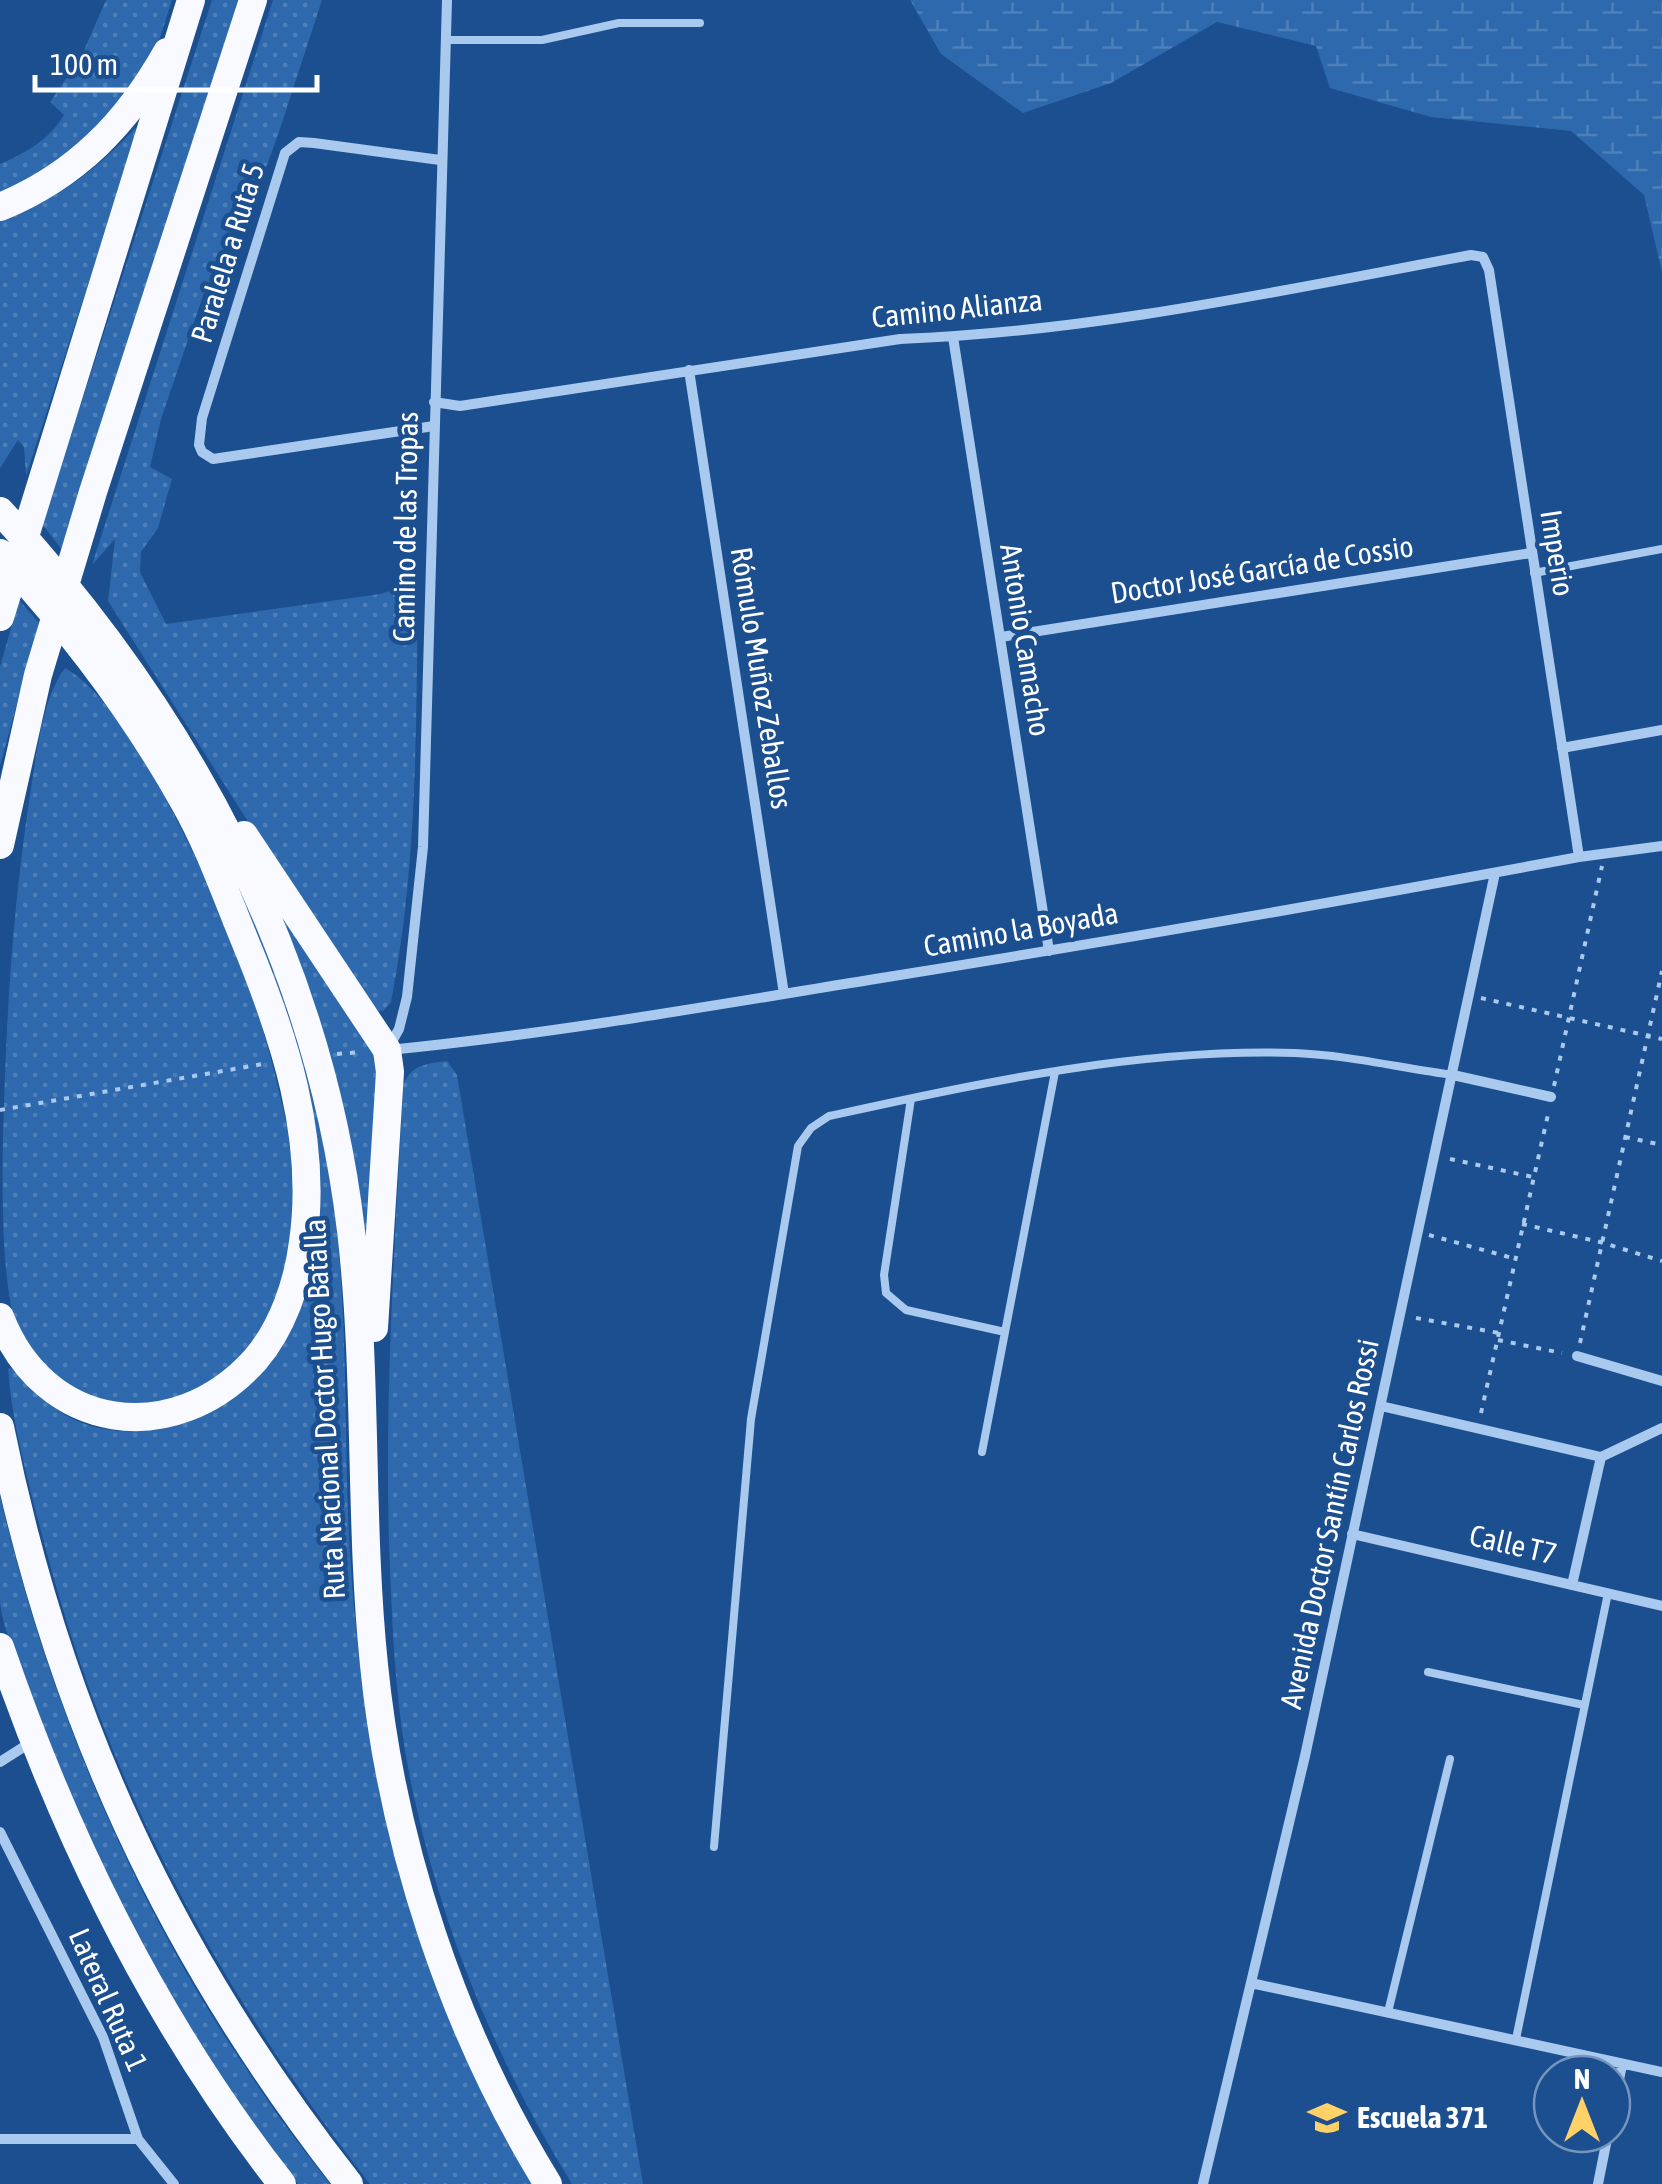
<svg xmlns="http://www.w3.org/2000/svg" width="1662" height="2184" font-family="'Asap Condensed',sans-serif">
	<style>
		.grass { fill: url(#grass-dots) }
		.wetland { fill: url(#wetland-marsh) }
		.lines { fill: none; stroke-linecap: round; stroke-linejoin: round }
		.path { stroke: #a9c9ee; stroke-width: 4; stroke-dasharray: 5 8; stroke-linecap: butt }
		.service { stroke: #a9c9ee; stroke-width: 8 }
		.minor { stroke: #a9c9ee; stroke-width: 10 }
		.trunk { stroke: #f8faff; stroke-width: 28 }
		.labels { text-anchor: middle; stroke-width: 9; stroke-linejoin: round; paint-order: stroke }
		.street-label { font-size: 30px; fill: #fff; stroke: #1b4f8f }
		.poi-label { font-size: 30px; font-weight: bold; fill: #fff; stroke: #1b4f8f; text-anchor: start }
	</style>
	<defs>
		<pattern id="grass-dots" width="8" height="8" patternUnits="userSpaceOnUse" patternTransform="scale(2.5)"><rect width="8" height="8" fill="#2e69ad"/><path d="M2 2h.1M6 6h.1" fill="none" stroke="#4d80b9" stroke-width="1.8" stroke-linecap="round"/></pattern>
		<pattern id="wetland-marsh" width="20" height="14" patternUnits="userSpaceOnUse" patternTransform="scale(2.5)"><rect width="20" height="14" fill="#2e69ad"/><path d="M1 5h8M5 5V1M11 12h8M15 12V8" fill="none" stroke="#4d80b9"/></pattern>
	</defs>
	<rect width="100%" height="100%" fill="#1b4f8f"/>
	<path class="grass" d="M106,0H172L159,41L112,118L38,179L0,193V164C26,153 50,139 64,115L50,102L82,55Z
		M212,0H238L63,551L42,524Z
		M273,0H322L278,135L244,227L205,290L161,419L150,467L172,479L158,528L141,552L140,572L166,624L380,594L418,583C416,723 418,864 391,1002L383,1011H376L363,1003L108,601L115,539L92,565Z
		M135,128L138,130L26,476L24,447L18,440L0,468V220C55,201 96,171 135,128Z
		M19,600L39,623L0,766V667Z
		M65,668C118,697 175,815 202,871C238,945 264,1024 282,1104C288,1131 297,1161 296,1189C296,1213 292,1241 287,1265C275,1322 236,1379 180,1400C170,1403 156,1403 146,1404C112,1408 85,1400 60,1378C40,1361 24,1344 14,1318C0,1268 2,1160 4,1105C7,997 15,889 32,782C38,746 43,698 65,668Z
		M175,758C203,814 235,870 258,928C289,1008 314,1090 329,1175C352,1310 341,1446 352,1582C365,1763 403,1928 481,2092C496,2123 516,2154 533,2184H370C218,1989 108,1787 45,1546C30,1488 12,1427 8,1368L14,1369C27,1384 42,1400 59,1411C116,1450 203,1428 250,1384C268,1367 283,1343 294,1321C317,1278 319,1227 319,1180Z
		M277,906L378,1060L366,1241Z
		M447,1061L457,1075L643,2184H572C499,2065 445,1938 415,1801C397,1725 393,1646 390,1568C383,1407 395,1246 403,1085C412,1064 426,1064 447,1061Z
		M0,1496C50,1709 137,1913 262,2092C283,2124 307,2154 330,2184H298C184,2039 92,1872 32,1697C21,1668 4,1634 0,1603C0,1569 0,1531 0,1496Z"/>
	<path class="wetland" d="M910,0H1662V272L1644,195L1571,131L1431,117L1330,88L1316,46L1217,22L1111,83L1023,113L941,54Z"/>
	<g class="lines">
		<path class="path" d="M1481,998L1662,1039
			M337,1054L362,1052
			M1554,1086L1602,866
			M0,1110L263,1064
			M1625,1137L1662,1145
			M1450,1159L1533,1177
			M1522,1224L1600,1242L1662,1261
			M1429,1235L1516,1259
			M1416,1318L1499,1333
			M1498,1340L1562,1353
			M1580,1343L1662,971
			M1481,1413L1549,1110"/>
		<path class="service" d="M445,40H542L619,23H700
			M1534,573L1662,549
			M911,1099L884,1275L886,1293L906,1310L1005,1332
			M982,1452L1055,1072
			M1428,1672L1584,1705
			M714,1847L751,1419L798,1146L811,1128L829,1116C981,1083 1138,1048 1295,1053C1347,1055 1401,1068 1453,1075
			M1388,2012L1450,1759
			M1516,2039L1608,1593"/>
		<path class="minor" d="M953,337L1049,951
			M689,370L784,994
			M434,402L460,406L900,339C1092,332 1283,290 1471,255L1483,257L1489,270L1579,857
			M434,426L213,459L202,452L199,445L202,418L285,153L299,142L314,143L440,160
			M1001,637L1531,553
			M1562,748L1662,730
			M390,1045L399,1029L407,997L423,847L447,0
			M389,1050C550,1034 710,1006 869,980C1106,942 1343,901 1579,857L1662,846
			M1453,1075L1551,1097
			M1577,1356L1662,1381
			M1381,1406L1601,1457L1662,1428
			M1352,1534L1662,1606
			M1572,1585L1601,1457
			M0,1762L33,1741
			M0,1832L103,2037L138,2139L174,2184
			M1251,1983L1662,2072
			M1612,2114L1622,2065
			M0,2139H138
			M1203,2184L1305,1756L1495,873
			M1598,2184L1608,2134"/>
		<path class="trunk" d="M0,207C76,176 127,123 167,52
			M0,511C185,711 319,957 351,1231C368,1375 359,1520 374,1665C392,1845 453,2030 548,2184
			M0,553C69,627 135,714 184,802C209,846 226,895 245,941C284,1036 318,1138 303,1242C298,1283 282,1329 255,1360C174,1450 44,1432 0,1317
			M0,617L191,0
			M244,835L387,1050L390,1072L374,1328
			M0,845L38,675L93,492L253,0
			M0,1427C57,1713 169,1955 349,2184
			M0,1647C66,1840 156,2023 282,2184"/>
	</g>
	<defs>
		<g id="school-bare" transform="scale(3)"><path d="M0-5L7-2L0 1L-7-2ZM-4 1L0 2.5L4 1V4Q0 6-4 4Z" fill="#ffd166" stroke="#1b4f8f" stroke-width="2.5" paint-order="stroke"/></g>
	</defs>
	<g fill-rule="evenodd">
		<use href="#school-bare" x="1327" y="2118"/>
	</g>
	<g class="labels">
		<g class="street-label">
			<text transform="translate(228 253) rotate(-73)" y="10">Paralela a Ruta 5</text>
			<text transform="translate(957 309) rotate(-6)" y="10">Camino Alianza</text>
			<text transform="translate(406 527) rotate(-89)" y="10">Camino de las Tropas</text>
			<text transform="translate(1557 553) rotate(81)" y="10">Imperio</text>
			<text transform="translate(1262 570) rotate(-9)" y="10">Doctor José García de Cossio</text>
			<text transform="translate(1025 640) rotate(81)" y="10">Antonio Camacho</text>
			<text transform="translate(761 678) rotate(81)" y="10">Rómulo Muñoz Zeballos</text>
			<text transform="translate(1021 930) rotate(-10)" y="10">Camino la Boyada</text>
			<text transform="translate(325 1409) rotate(-93)" y="10">Ruta Nacional Doctor Hugo Batalla</text>
			<text transform="translate(1330 1524) rotate(-78)" y="10">Avenida Doctor Santín Carlos Rossi</text>
			<text transform="translate(1513 1545) rotate(13)" y="10">Calle T7</text>
			<text transform="translate(108 2000) rotate(66)" y="10">Lateral Ruta 1</text>
		</g>
		<g class="poi-label">
			<text x="1357" y="2128">Escuela 371</text>
		</g>
	</g>
	<g transform="translate(1582 2104)"><circle r="48" fill="#1b4f8f" stroke="#7695bc" stroke-width="2.5"/>
	<path d="M0-8L18 38L0 25L-18 38Z" fill="#ffd166"/>
	<text y="-15" font-size="28" font-weight="bold" text-anchor="middle" fill="#ffffff">N</text>
	</g>
	<path d="M35 75v15h282v-15" fill="none" stroke="#ffffff" stroke-width="5"/>
	<text x="50" y="75" font-size="30" fill="#ffffff" stroke="#1b4f8f" stroke-width="8" paint-order="stroke">100 m</text>
</svg>
